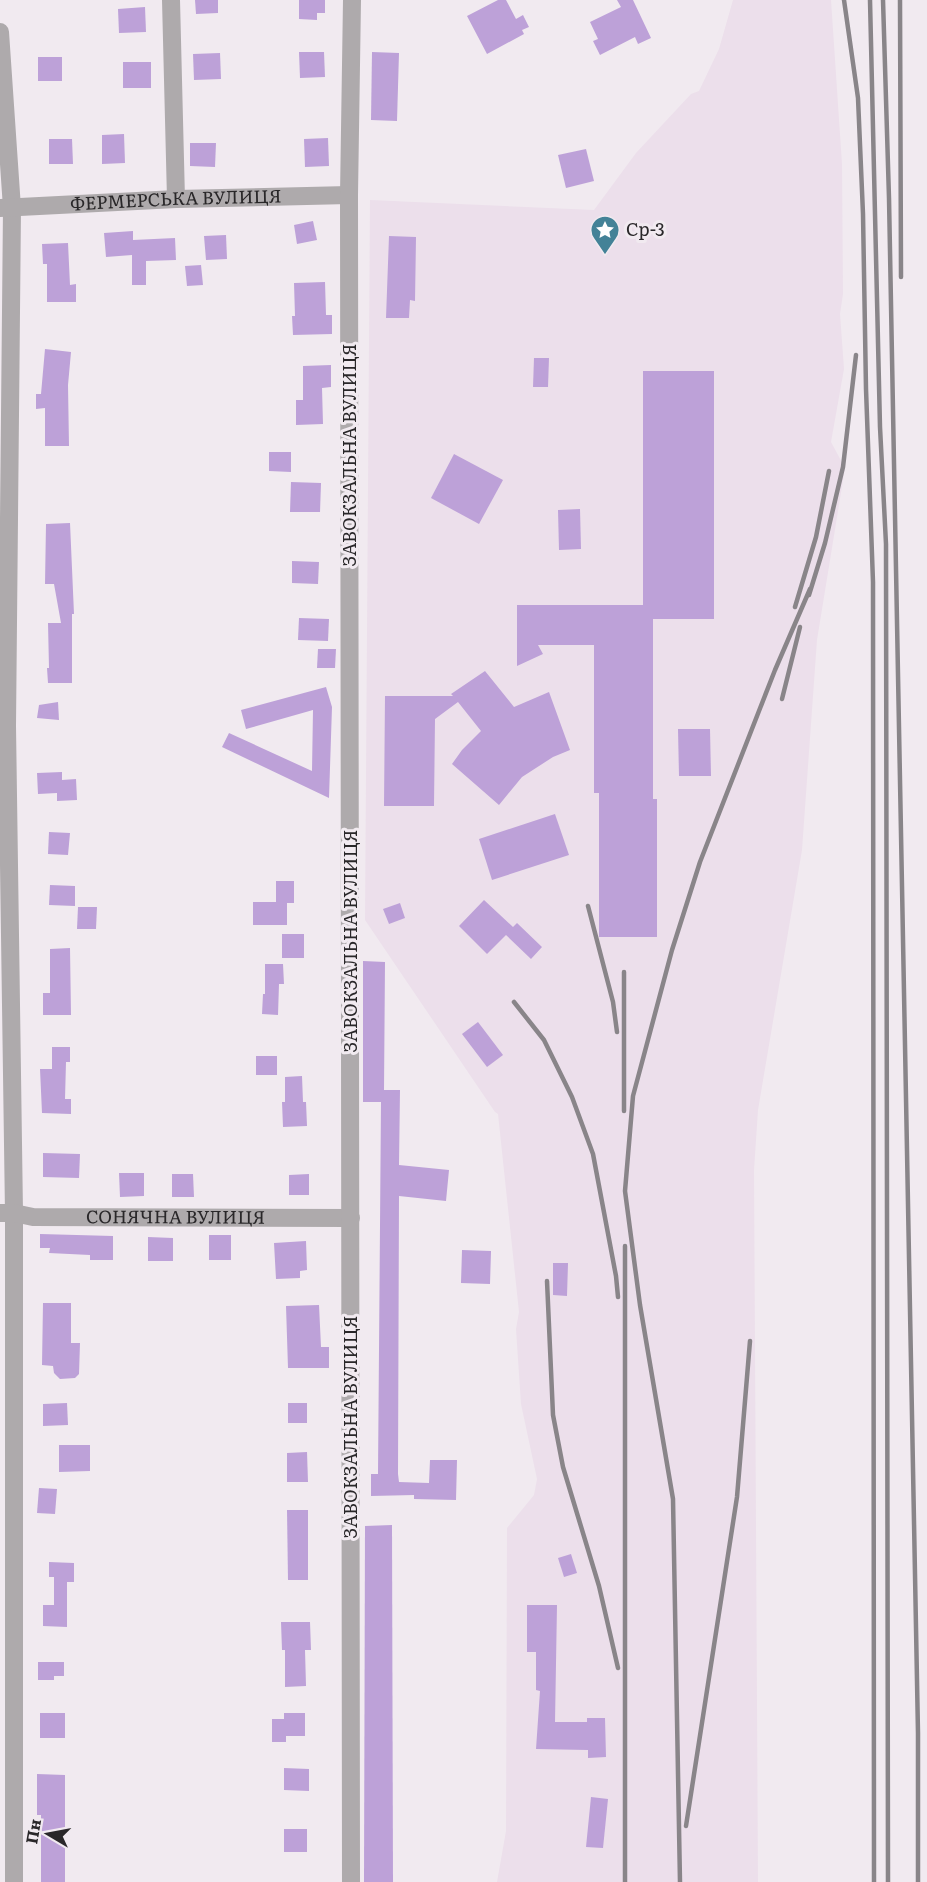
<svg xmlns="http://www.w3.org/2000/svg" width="927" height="1882" font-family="Literata,serif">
<rect width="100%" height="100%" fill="#f1eaf0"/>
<polygon fill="#ecdfeb" points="733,0 831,0 842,164 843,294 840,314 844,369 831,442 845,468 817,640 802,850 758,1110 754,1170 758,1882 497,1882 506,1831 507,1528 534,1495 537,1479 521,1404 516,1329 519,1312 498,1114 495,1112 365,920 370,200 594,210 636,153 691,94 699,91 719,49"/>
<g fill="#bda1d8">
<polygon points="195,0 218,0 218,13 196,14"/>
<polygon points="299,0 325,0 325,13 317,13 317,20 299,19"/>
<polygon points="498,0 506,0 516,19 523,15 529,27 522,30 524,34 487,54 467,16"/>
<polygon points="617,0 633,0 651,38 638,44 635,37 600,55 593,41 598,39 590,22 621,7"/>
<polygon points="145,7 146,32 119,33 118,9"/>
<polygon points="299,52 324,52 325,77 300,78"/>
<polygon points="372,52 399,53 397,121 371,120"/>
<polygon points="220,53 221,79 194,80 193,54"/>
<rect x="38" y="57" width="24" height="24"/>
<rect x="123" y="62" width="28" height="26"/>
<polygon points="124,134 125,163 102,164 102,135"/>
<polygon points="328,138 329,166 305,167 304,139"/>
<polygon points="49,139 72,139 73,164 49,164"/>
<polygon points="190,143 216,143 215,167 190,166"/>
<polygon points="586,149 594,181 566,188 558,155"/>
<polygon points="313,221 317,240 297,244 294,225"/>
<polygon points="133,231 133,240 175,238 176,260 146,261 146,285 132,285 132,255 106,257 104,233"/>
<polygon points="226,235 227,259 206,260 204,236"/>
<polygon points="389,236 416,237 415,301 410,300 409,318 386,318"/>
<polygon points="68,243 70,285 76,284 76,302 47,302 47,264 43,264 42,244"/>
<polygon points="201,265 203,285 187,286 185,266"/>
<polygon points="325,282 326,315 332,315 332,334 293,335 292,316 295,316 294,283"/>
<polygon points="45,349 71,352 68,385 69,446 45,446 45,408 36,409 36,394 41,394"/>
<polygon points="534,358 549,358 548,387 533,387"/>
<polygon points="331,365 331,387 322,388 323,424 296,425 296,400 303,400 303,366"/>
<polygon points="643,371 714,371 714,619 653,619 653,799 657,799 657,937 599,937 599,793 594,793 594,645 538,645 543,654 517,666 517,605 643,605"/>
<polygon points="269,452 291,452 291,472 269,471"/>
<polygon points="454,454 503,480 479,524 431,498"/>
<polygon points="291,482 321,483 320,512 290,512"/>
<polygon points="580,509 581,549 559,550 558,510"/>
<polygon points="70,523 74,614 72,614 72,683 48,683 47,668 49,668 48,623 61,623 54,584 45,584 46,524"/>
<polygon points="292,561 319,562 318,584 292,583"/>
<polygon points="299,618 329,619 328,641 298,640"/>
<polygon points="318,649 336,649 335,668 317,668"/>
<polygon points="485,671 514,707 549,692 570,750 553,757 522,777 499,805 452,764 462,750 481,731 458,702 435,719 434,806 384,806 385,696 453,696 451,694"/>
<polygon points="326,687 332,707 329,798 222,747 229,733 312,771 313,710 246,729 241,710"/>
<polygon points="58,702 59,720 37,718 39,705"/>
<polygon points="678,729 710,729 711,776 679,776"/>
<polygon points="62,772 62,780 76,779 77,800 57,801 57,793 38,794 37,773"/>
<polygon points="555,814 569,855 492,880 479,839"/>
<polygon points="49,832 70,833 68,855 48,854"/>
<polygon points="276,881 294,881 294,903 287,903 287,925 253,925 253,902 276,902"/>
<polygon points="50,885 75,886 75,906 49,905"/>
<polygon points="484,900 513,927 517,923 542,947 531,959 506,935 513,928 487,954 459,926"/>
<polygon points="400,903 405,918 389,924 383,909"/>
<polygon points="78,907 97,907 96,929 77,929"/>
<rect x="282" y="934" width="22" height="24"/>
<polygon points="70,948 71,1015 43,1015 43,993 50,993 50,949"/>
<polygon points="363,961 385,962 384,1090 400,1090 399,1165 449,1170 446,1201 399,1196 398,1474 399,1482 429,1483 430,1460 457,1460 456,1500 414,1499 414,1495 371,1496 371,1474 378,1474 381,1102 363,1102"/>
<polygon points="265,964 283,964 284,984 279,984 278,1015 262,1014 263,994 265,994"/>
<polygon points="478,1022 503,1055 487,1067 462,1034"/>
<polygon points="52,1047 70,1047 70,1062 66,1062 65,1099 71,1099 71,1114 42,1113 40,1069 52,1069"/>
<rect x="256" y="1056" width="21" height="19"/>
<polygon points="302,1076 303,1102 306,1102 307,1126 283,1127 282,1102 285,1102 285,1077"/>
<polygon points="43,1153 80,1154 79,1178 43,1177"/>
<polygon points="119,1173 144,1173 144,1196 120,1197"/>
<polygon points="172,1174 193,1174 194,1197 172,1197"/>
<polygon points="309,1174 309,1195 289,1195 289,1175"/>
<polygon points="40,1234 113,1236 113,1260 90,1260 90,1255 49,1253 50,1248 40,1248"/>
<rect x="209" y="1235" width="22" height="25"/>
<polygon points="148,1237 173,1238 173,1261 148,1261"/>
<polygon points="306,1241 307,1270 300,1271 300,1278 276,1279 274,1243"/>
<polygon points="462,1250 491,1251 490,1284 461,1283"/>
<polygon points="553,1263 568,1263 567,1296 553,1295"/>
<polygon points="43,1303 71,1303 71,1343 80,1343 79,1374 75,1378 60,1379 54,1373 53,1366 42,1365"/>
<polygon points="319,1305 321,1347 329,1347 329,1368 288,1368 286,1306"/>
<polygon points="67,1403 68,1425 43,1426 43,1404"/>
<rect x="288" y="1403" width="19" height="20"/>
<polygon points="59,1445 90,1445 90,1471 59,1472"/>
<polygon points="307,1452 308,1482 287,1482 287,1453"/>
<polygon points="39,1488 57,1489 55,1514 37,1513"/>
<polygon points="287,1510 308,1510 308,1580 288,1580"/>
<polygon points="392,1525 393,1882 364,1882 365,1526"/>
<polygon points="571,1554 577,1573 564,1577 558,1558"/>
<polygon points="49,1562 74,1563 74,1582 67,1582 67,1627 43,1626 43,1605 54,1605 54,1577 49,1577"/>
<polygon points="527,1605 557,1605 555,1722 587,1722 587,1718 605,1718 606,1757 588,1758 588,1750 536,1749 540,1691 536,1690 536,1652 527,1652"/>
<polygon points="281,1622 310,1622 311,1650 305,1650 306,1686 285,1687 285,1650 282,1650"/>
<polygon points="38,1662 64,1662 64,1676 54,1676 54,1680 38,1680"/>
<rect x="40" y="1713" width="25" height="25"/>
<polygon points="284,1713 305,1713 305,1736 286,1736 286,1742 272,1742 272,1719 284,1719"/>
<polygon points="284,1768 309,1769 309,1791 284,1790"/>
<polygon points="37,1774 65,1775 65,1882 41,1882 41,1815 37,1815"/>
<polygon points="591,1797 608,1799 603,1848 586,1847"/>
<rect x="284" y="1829" width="23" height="23"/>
</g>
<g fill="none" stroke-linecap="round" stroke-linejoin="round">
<g stroke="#aeaaac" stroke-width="18">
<polyline points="171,0 176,199"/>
<polyline points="0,32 12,208 7,726 14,1213 14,1882"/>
<path id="s1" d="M0,208L176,199L349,195"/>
<path id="s2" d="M0,1213H14L33,1217L351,1218"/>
<polyline points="351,1882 349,195 352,0"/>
</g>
<g stroke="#898589" stroke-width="4.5">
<polyline points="844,0 858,98 863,214 866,389 873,582 874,1882"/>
<polyline points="870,0 880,427 886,544 888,1882"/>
<polyline points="883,0 889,198 918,1733 918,1882"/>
<polyline points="900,0 901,277"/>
<polyline points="809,595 825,543 843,467 856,355"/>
<polyline points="795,607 816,537 829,471"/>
<polyline points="782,699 800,627"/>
<polyline points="588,906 613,1002 617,1032"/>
<polyline points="624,972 624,1111"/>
<polyline points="514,1002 544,1040 572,1097 593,1154 616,1276 618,1297"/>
<polyline points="547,1281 553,1415 563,1467 599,1586 618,1668"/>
<polyline points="686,1826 737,1497 750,1341"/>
<polyline points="625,1882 625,1246"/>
<polyline points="680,1882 673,1499 640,1305 625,1191 633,1096 672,950 700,862 775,670 810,589"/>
</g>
</g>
<defs>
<g id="sight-pin" transform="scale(1.5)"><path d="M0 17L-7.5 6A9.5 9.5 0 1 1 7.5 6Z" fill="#438297" stroke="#f1eaf0"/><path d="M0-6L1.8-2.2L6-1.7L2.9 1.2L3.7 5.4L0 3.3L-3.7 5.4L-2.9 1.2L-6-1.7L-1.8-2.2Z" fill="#fff"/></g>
</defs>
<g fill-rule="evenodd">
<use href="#sight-pin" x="605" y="230"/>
</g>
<g text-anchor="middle" stroke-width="6" stroke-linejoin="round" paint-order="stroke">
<g font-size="18" fill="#292729" stroke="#f1eaf0">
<text dy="6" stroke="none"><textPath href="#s1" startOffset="176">ФЕРМЕРСЬКА ВУЛИЦЯ</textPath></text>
<text transform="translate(350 455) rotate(-90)" y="6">ЗАВОКЗАЛЬНА ВУЛИЦЯ</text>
<text transform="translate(351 941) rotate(-90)" y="6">ЗАВОКЗАЛЬНА ВУЛИЦЯ</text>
<text dy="6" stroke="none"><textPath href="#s2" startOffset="176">СОНЯЧНА ВУЛИЦЯ</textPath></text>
<text transform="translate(351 1427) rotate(-90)" y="6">ЗАВОКЗАЛЬНА ВУЛИЦЯ</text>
</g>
<g font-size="18" fill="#292729" stroke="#f1eaf0" text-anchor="start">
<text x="626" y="236">Ср-3</text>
</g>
</g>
<g transform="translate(48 1834) rotate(280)" stroke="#f1eaf0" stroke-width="4.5" paint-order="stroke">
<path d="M0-4.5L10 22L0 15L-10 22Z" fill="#292729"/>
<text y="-9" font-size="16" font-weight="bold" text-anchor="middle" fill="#292729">Пн</text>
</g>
</svg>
